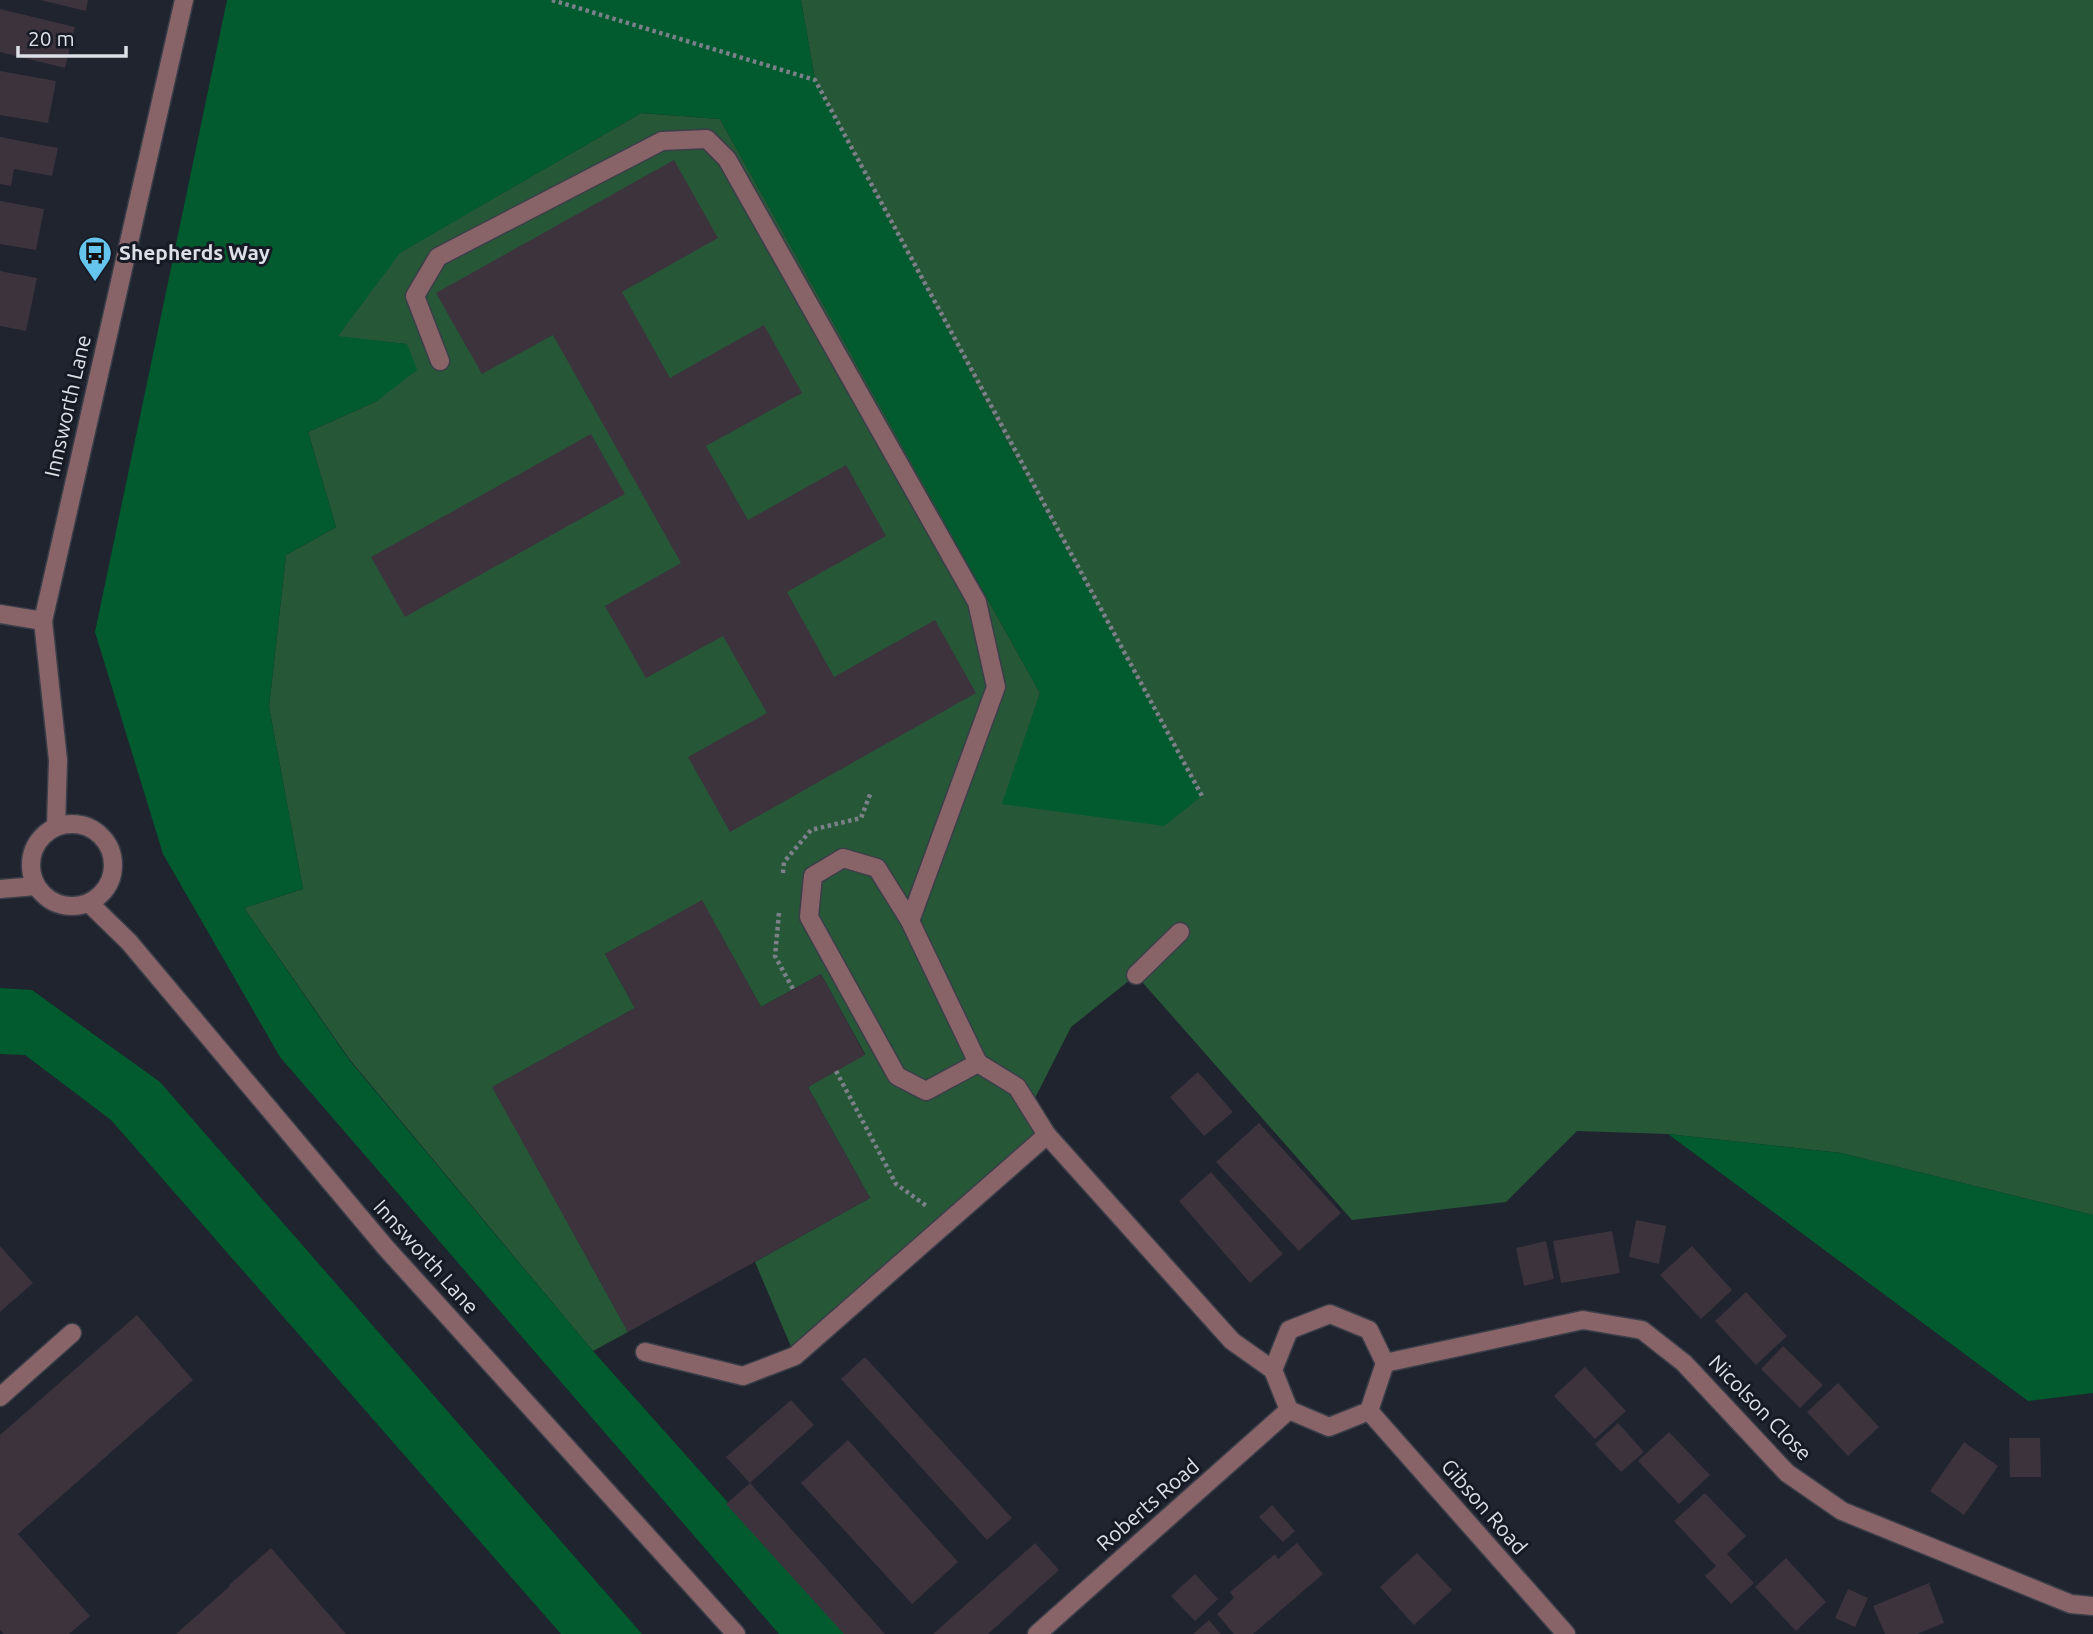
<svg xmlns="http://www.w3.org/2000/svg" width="2093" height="1634" font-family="Ubuntu,sans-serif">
<rect width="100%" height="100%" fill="#1f242e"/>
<polygon fill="#265838" points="801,0 2093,0 2093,1215 1841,1153 1668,1134 1577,1131 1506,1202 1352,1220 1136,975 1071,1027 1030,1108 1047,1135 795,1356 755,1262 870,1198 808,1087 865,1054 821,974 761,1007 702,901 605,954 635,1008 493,1087 628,1332 593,1351 350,1060 244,908 303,889 269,707 286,555 336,527 308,432 377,401 407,344 337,337 399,253 641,113 720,119 1040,693 1003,804 1202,797 1004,436 815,80"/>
<g fill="#015b2f">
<polygon points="227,0 801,0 815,80 1004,436 1202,796 1164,826 1002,804 1040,693 720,119 641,113 400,253 338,336 407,344 417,370 377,401 308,432 336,527 286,555 269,707 303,889 244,908 350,1061 593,1351 845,1634 779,1634 280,1057 163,854 95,632"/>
<polygon points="0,988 32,990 160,1082 642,1634 561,1634 111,1120 25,1055 0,1054"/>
<polygon points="1668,1134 1841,1153 2093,1215 2093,1393 2028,1401"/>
</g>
<g fill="#3c333d">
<polygon points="40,0 88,0 86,11"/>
<polygon points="0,9 75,27 65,68 0,52"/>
<polygon points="0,71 56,81 48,123 0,115"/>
<polygon points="0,137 58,148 52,176 14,169 11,186 0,184"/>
<polygon points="674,160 718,238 622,292 670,378 764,325 802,393 706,446 748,520 846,465 886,536 787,592 834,677 935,620 976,693 730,832 688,757 767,713 723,636 646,678 605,606 681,563 553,335 482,374 436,293"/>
<polygon points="0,201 44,209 36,250 0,244"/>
<polygon points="0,271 37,278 26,331 0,326"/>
<polygon points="591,434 625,494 405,617 371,557"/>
<polygon points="702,900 761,1007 821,974 865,1055 808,1087 870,1198 628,1332 492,1087 635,1008 605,954"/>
<polygon points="1198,1072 1233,1112 1204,1136 1170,1097"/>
<polygon points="1259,1123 1341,1213 1299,1251 1216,1162"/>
<polygon points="1211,1172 1283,1254 1250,1283 1179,1201"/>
<polygon points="1636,1220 1666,1226 1659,1264 1629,1257"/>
<polygon points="1612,1231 1620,1273 1561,1283 1553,1241"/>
<polygon points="1546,1241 1554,1279 1524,1286 1516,1248"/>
<polygon points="0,1246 33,1283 0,1312"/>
<polygon points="1692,1246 1732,1290 1701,1319 1660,1275"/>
<polygon points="1746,1292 1787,1336 1756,1365 1715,1321"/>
<polygon points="137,1315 193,1380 18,1534 90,1616 69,1634 4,1634 0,1630 0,1435"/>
<polygon points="1783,1346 1823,1385 1800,1408 1761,1369"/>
<polygon points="865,1357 1012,1518 987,1540 841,1379"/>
<polygon points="1585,1367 1626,1411 1595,1439 1554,1396"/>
<polygon points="1838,1383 1879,1427 1848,1456 1807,1412"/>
<polygon points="791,1400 814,1425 750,1483 726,1457"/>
<polygon points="1618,1423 1644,1452 1621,1472 1595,1444"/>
<polygon points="1669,1432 1710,1475 1679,1504 1638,1461"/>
<polygon points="2009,1438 2040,1438 2041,1477 2010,1477"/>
<polygon points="848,1440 958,1562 912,1604 801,1483"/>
<polygon points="1964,1442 1998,1466 1964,1515 1930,1491"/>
<polygon points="750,1483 885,1634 844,1634 726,1504"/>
<polygon points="1705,1493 1746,1536 1727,1554 1754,1583 1731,1604 1705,1576 1716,1566 1674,1521"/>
<polygon points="1272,1505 1295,1531 1283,1542 1259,1517"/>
<polygon points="1035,1543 1059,1570 988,1634 933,1634"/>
<polygon points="1297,1543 1323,1574 1253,1634 1234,1634 1217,1614 1234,1598 1230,1592 1275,1554 1278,1559"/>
<polygon points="271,1548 346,1634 176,1634 230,1586 229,1585"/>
<polygon points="1417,1553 1452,1590 1414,1625 1380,1587"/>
<polygon points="1786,1558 1826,1602 1796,1631 1755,1587"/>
<polygon points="1195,1574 1218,1599 1195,1621 1171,1596"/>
<polygon points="1929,1583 1944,1623 1917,1634 1885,1634 1873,1606"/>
<polygon points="1848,1589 1868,1598 1855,1627 1835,1618"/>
<polygon points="1209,1620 1221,1634 1193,1634"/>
</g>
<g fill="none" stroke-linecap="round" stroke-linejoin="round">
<g stroke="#3a3e48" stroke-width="21">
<g id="minor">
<polyline points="440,361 415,296 438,257 662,141 707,139 727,159 977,602 996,687 910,921"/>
<polyline points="0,614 43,621"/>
<circle cx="72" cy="865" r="41"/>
<polyline points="56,826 58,760 43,621 184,0"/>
<polyline points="0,889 36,886"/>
<polyline points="89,903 129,942 386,1248 736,1634"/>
<polyline points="1136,975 1180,932"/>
<polyline points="978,1063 910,921 877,868 843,858 813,876 809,917 897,1076 926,1091 978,1063 1017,1087 1047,1135"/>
<polygon points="1330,1314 1369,1330 1385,1363 1369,1411 1329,1427 1289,1410 1273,1370 1289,1330"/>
<polyline points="645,1352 743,1376 795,1356 1047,1135 1232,1341 1273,1370"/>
<polyline points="1385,1363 1583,1320 1642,1330 1684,1363 1787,1473 1842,1511 2071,1604 2093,1606"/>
<polyline points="0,1397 72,1333"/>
<polyline points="1369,1411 1566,1634"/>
<polyline points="1037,1634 1289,1410"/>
</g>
</g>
<g stroke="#7c8089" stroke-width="4.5" stroke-dasharray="3.5 3.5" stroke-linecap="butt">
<polyline points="552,0 815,80 1202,796"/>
<polyline points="783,873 784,862 811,830 861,818 871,792"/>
<polyline points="779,913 775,956 793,989"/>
<polyline points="836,1071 896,1184 928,1207"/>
</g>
<use href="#minor" stroke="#886468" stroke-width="18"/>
</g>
<defs>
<g id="bus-pin" transform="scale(1.75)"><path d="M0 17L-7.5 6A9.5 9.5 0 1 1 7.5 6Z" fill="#65c5ee" stroke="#161a24"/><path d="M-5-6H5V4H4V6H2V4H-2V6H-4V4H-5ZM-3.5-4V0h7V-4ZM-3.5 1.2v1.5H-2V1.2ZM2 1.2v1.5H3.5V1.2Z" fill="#111"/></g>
</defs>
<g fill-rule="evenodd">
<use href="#bus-pin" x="95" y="253"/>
</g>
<g text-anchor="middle" stroke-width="6" stroke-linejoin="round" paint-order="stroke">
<g font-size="21" font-weight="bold" fill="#dde0e7" stroke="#161a24" text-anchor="start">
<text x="119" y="260">Shepherds Way</text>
</g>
<g font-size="21" fill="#dde0e7" stroke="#161a24">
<text transform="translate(68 406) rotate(-77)" y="7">Innsworth Lane</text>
<text transform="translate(426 1257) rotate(48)" y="7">Innsworth Lane</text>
<text transform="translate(1760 1408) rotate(46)" y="7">Nicolson Close</text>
<text transform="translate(1148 1505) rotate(-41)" y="7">Roberts Road</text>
<text transform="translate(1484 1507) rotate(49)" y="7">Gibson Road</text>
</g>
</g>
<path d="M18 46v10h108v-10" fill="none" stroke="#dde0e7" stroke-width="3.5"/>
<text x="28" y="46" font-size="21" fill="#dde0e7" stroke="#161a24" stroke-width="5" paint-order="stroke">20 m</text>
</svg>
